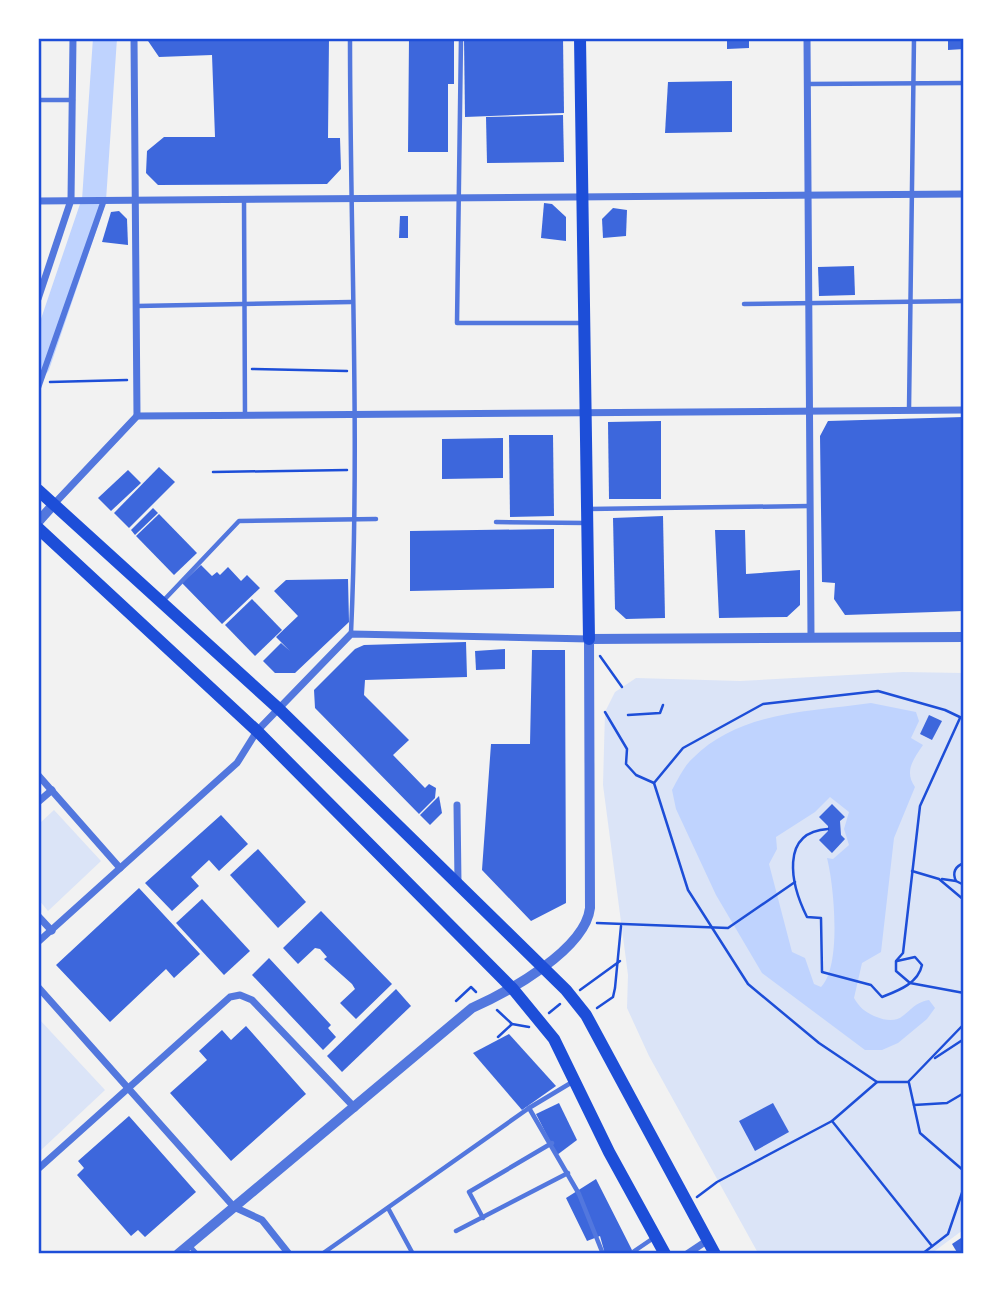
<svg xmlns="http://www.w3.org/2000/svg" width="1002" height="1292" font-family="Karla,sans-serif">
<rect width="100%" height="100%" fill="#f2f2f2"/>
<g fill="#dbe4f7">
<polygon points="903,672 963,673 963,1230 932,1253 758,1253 649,1056 627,1008 628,975 603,785 605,712 615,692 636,678 740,681"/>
<polygon points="54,810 101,861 48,911 39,900 39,824"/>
<polygon points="39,1019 105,1090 39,1152"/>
</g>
<path fill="#bfd3fe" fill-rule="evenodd" d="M871,703L916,712L919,721L911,738L923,745C913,760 904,771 915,787L894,838L881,952L862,963L854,998C860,1008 864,1011 874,1016C907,1030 904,1004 929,1000L935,1008L927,1019L898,1043L882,1050H865L762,973L716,895L676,809L672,790C678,779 684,766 693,758C740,711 809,712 871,703ZM830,797L849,812L844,829L849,845L833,859L827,858C834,885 842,966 821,987L814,984L805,958L792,952L769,864L777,849L776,837L815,812Z"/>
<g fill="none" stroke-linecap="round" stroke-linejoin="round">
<polyline stroke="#bfd3fe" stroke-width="24" points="38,365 94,200 105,38"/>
</g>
<g fill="#3d67dc">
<polygon points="146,38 329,38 328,138 340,138 341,169 327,184 158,185 146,173 147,151 164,137 215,137 212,55 159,57"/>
<polygon points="409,38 454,38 454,84 448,84 448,152 408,152"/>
<polygon points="464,38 563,38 564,113 465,117"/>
<polygon points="727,38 749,38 749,48 727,49"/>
<polygon points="948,38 964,38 964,49 948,50"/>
<polygon points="732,81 732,132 665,133 668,82"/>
<polygon points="563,115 564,162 487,163 486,117"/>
<polygon points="544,203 552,204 566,217 566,241 541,238"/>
<polygon points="613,208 627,210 626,236 603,238 602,219"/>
<polygon points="119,211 127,219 128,245 102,242 111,212"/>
<polygon points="400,216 408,216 408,238 399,238"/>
<polygon points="854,266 855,295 819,296 818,267"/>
<polygon points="964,417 964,611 845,615 834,599 835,583 822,582 820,436 828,421"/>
<polygon points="661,421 661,499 609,499 608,422"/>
<polygon points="509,435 553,435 554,516 510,517"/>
<polygon points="503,438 503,478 442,479 442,439"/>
<polygon points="159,467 175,482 129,528 114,513"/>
<polygon points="128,470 141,483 111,511 98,498"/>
<polygon points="153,508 158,513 135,535 131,530"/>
<polygon points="159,514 197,553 174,575 136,536"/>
<polygon points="663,516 665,618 626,619 615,609 613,518"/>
<polygon points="554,529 554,588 410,591 410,531"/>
<polygon points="715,530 745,530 746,574 800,570 800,605 787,617 719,618"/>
<polygon points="201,565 212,576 217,572 220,575 228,567 241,581 247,575 260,588 222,624 182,583"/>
<polygon points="348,579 349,622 295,673 275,673 263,661 281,643 290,651 276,637 298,616 274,591 286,580"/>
<polygon points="252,599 282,630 255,656 225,625"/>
<polygon points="466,642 467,677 365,680 364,695 409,740 393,755 425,788 429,784 436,788 435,798 419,814 315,708 314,690 355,649 364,645"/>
<polygon points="505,649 505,669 476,670 475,651"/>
<polygon points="532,650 565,650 566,903 531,921 482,870 491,744 530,744"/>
<polygon points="929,715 942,721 932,740 920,734"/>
<polygon points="439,796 442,813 430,825 420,815"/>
<polygon points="832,804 845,817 840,821 841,835 845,839 832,853 819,840 828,831 828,826 819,817"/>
<polygon points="221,815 248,844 219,871 209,860 191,877 199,886 172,911 145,883"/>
<polygon points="258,849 306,902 278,928 230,875"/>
<polygon points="139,888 200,954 174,978 166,969 110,1022 56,965"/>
<polygon points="202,899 250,951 224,975 176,923"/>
<polygon points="321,911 392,984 356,1019 340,1003 355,989 352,984 324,959 327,957 320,949 315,948 298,964 283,948"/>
<polygon points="269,958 331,1025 328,1028 336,1037 323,1050 252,975"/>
<polygon points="396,989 411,1006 342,1072 327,1056"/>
<polygon points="246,1026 306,1094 231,1161 170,1093 207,1060 199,1051 222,1030 231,1040"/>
<polygon points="509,1034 556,1086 522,1110 473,1053"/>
<polygon points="559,1103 577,1140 557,1155 536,1114"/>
<polygon points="773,1103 789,1132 755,1151 739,1121"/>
<polygon points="129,1116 196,1192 145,1237 138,1230 131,1236 77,1175 84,1168 78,1161"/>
<polygon points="596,1179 634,1254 605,1254 600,1236 587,1241 566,1198"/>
<polygon points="964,1236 964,1254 958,1254 952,1244"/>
</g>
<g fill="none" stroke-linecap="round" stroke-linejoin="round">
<g stroke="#1d4ed8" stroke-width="2.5">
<polyline points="252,369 347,371"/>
<polyline points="50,382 127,380"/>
<polyline points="213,472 347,470"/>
<polyline points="600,656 622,687"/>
<polyline points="605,712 627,749 626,764 636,775 654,783"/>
<polyline points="628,715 660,713 663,705"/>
<polyline points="960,718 920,806 903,953 896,961 896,971 910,983 964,993"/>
<polyline points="964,719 945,710 878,691 763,704 683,748 654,783 688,890 748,984 819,1043 877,1082 908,1082 964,1024"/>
<path d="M828,829C779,832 791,885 807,917L821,918L822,972L871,985L882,997C897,991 918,984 922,965L915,957L897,961"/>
<path d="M964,863C955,866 952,873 956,881L964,885"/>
<polyline points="912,871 939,879 964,900"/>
<polyline points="942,879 956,881"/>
<polyline points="597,923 728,928 795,882"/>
<polyline points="580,990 620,961"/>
<polyline points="456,1001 471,987 476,992"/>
<polyline points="597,1008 613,997 615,988 621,926"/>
<polyline points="497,1010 512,1024 529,1027"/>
<polyline points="549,1013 560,1004"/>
<polyline points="498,1037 512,1024"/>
<polyline points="935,1058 964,1039"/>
<polyline points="909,1083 920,1133 964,1171"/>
<polyline points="914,1105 947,1103 964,1093"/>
<polyline points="832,1121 932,1246"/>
<polyline points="697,1197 717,1182 832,1121 877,1082"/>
<polyline points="922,1254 948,1234 964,1187"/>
</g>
<g stroke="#5277de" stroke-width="4.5">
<path d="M350,38C350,237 360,435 351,633"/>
<polyline points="461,38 457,323 581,323"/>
<polyline points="807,84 964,83"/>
<polyline points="38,100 73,100"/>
<polyline points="244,199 245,415"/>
<polyline points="744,304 964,301"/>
<polyline points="137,306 351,302"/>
<polyline points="909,410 914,38"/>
<polyline points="588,509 810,506"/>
<polyline points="496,522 586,523"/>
<polyline points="164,600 239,521 376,519"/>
<polyline points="529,1108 579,1194 603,1254"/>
<polyline points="388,1208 413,1254"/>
<polyline points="483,1218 469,1192 552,1143"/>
<polyline points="456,1231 568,1173"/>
<polyline points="189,1245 197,1254"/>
<polyline points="322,1254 529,1108 574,1081"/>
<polyline points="630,1254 655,1237"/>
</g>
<polyline stroke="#5277de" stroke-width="6" points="38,388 104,200"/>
<g stroke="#5277de" stroke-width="7">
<polyline points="134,38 137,416"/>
<polyline points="807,38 811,637"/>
<polyline points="38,201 964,194"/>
<polyline points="38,299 71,200 73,38"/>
<polyline points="54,504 137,416 964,410"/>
<polyline points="38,775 120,868"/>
<polyline points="38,802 52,790"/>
<polyline points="457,805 458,883"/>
<polyline points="38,916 52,931"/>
<polyline points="38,942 237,763 257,731 351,634 589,639"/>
<polyline points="38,987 234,1207 262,1220 289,1254"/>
<polyline points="38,1169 230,997 240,995 252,1000 355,1108"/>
<polyline points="687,1254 708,1240"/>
</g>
<g stroke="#5277de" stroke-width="10">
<polyline points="38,522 54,504"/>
<path d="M178,1254L472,1008C508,992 585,950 590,908L589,639L964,637"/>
</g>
<g stroke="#1d4ed8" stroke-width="12">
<polyline points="580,38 589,639"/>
<polyline points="38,490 279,709 566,990 586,1015 715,1254"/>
<polyline points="38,528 257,731 513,989 554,1039 609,1152 665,1254"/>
</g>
</g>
<rect width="1002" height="1292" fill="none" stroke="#ffffff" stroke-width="80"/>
<rect x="40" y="40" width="922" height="1212" fill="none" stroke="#1d4ed8" stroke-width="2.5"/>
</svg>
